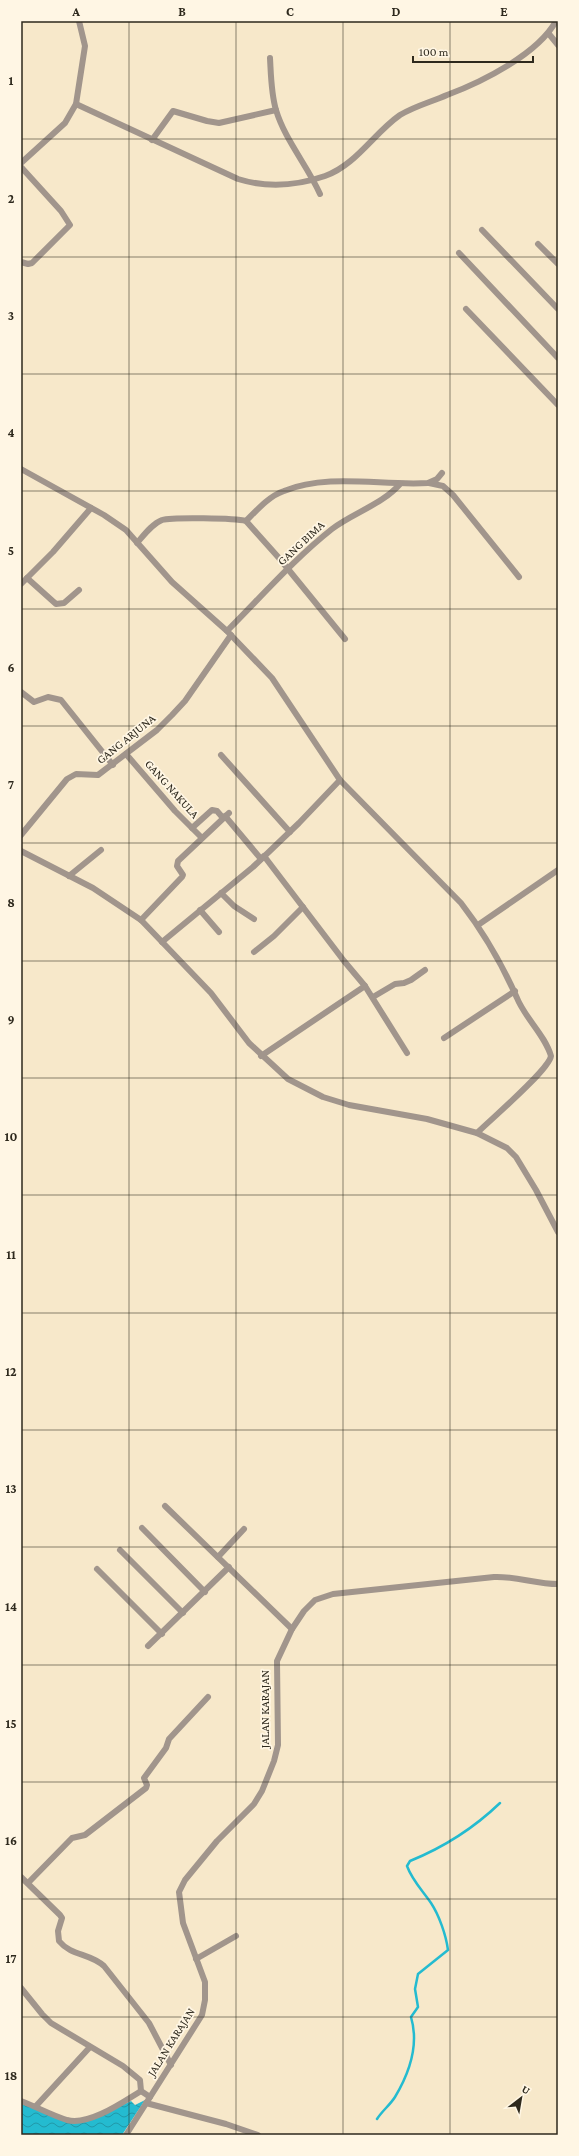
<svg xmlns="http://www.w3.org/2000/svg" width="579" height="2156" font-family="'Crimson Pro',serif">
<defs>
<pattern id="water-waves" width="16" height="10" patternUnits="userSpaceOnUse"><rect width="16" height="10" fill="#24bbd0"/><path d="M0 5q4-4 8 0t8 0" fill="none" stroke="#2098a8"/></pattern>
</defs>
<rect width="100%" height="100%" fill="#f7e8ca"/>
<polygon fill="url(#water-waves)" points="145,2100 122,2135 21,2135 21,2103 64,2121 95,2118 131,2101 135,2105"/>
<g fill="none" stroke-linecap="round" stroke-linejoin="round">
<path stroke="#24bbd0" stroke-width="2.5" d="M377,2119C382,2111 390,2105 395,2097C410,2072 419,2044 411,2017L418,2007L415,1989L418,1974L448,1950C446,1935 439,1915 431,1903C422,1890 412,1880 407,1866L410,1861C442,1848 475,1827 500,1803"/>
<g stroke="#a1958c" stroke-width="6">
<polyline points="549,34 558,45"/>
<path d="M270,58C271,75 271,93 276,110C285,140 307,165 320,194"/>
<path d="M76,104L238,179C267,188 296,186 325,176C356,165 374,133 400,115C415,106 431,102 447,95C482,82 538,54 556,21"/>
<polyline points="152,140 173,111 207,121 219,123 276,110"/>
<polyline points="21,163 65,123 76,104 85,46 79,21"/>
<polyline points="21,167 61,211 70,225 32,263 28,264 21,262"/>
<polyline points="482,230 558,309"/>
<polyline points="538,244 558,264"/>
<polyline points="459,253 558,358"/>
<polyline points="466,309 558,405"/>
<path d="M21,469L104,515L126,530L172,582L227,631L272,678L340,780L461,903C485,934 501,962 517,998C525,1018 545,1035 551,1056C549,1070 490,1120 477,1133"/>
<polyline points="429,483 443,486 453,495 519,577"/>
<path d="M246,521C257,510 269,496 284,491C329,473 381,486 428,483L437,479L442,473"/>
<path d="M137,543C144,535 152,524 162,520C172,517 235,518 246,521L279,558L345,639"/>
<polyline points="27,578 56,604 64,603 79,590"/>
<polyline points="21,584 53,552 91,508"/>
<path d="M227,631C261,597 294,559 332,529C353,513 383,504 400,484"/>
<polyline points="21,692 34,702 48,697 61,700 113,765"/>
<polyline points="126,754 175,811 202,838"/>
<polyline points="221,755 290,832"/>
<polyline points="225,816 261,859"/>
<polyline points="192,828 212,810 217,811 223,818"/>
<polyline points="21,835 67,779 76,774 98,775 157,730 172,715 185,701 231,635"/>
<polyline points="21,851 93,888 141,920 211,993 249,1043 288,1079 323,1097 349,1105 427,1119 477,1133 507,1148 516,1157 536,1190 558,1232"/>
<polyline points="264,856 344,961 365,986 407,1053"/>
<polyline points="69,876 101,850"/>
<polyline points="221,893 234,906 254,919"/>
<polyline points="200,910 219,932"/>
<polyline points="141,920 182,877 183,875 177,866 178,861 229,813"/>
<polyline points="478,925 558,870"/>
<polyline points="162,942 253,867 299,823 340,780"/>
<polyline points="254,952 274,936 303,907"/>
<polyline points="373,997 395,984 404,983 411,980 425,970"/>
<polyline points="444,1038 515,991"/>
<polyline points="261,1056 365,986"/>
<polyline points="165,1506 292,1629"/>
<polyline points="142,1528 205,1592"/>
<polyline points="120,1550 183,1613"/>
<polyline points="218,1557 244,1529"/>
<polyline points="97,1569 162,1634"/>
<polyline points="148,1646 229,1567"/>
<path d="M21,1877L60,1915L62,1918L58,1931L59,1941C71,1956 90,1953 104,1966L149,2023L171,2065"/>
<polyline points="28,1883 72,1838 85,1835 146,1788 147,1785 144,1778 166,1748 169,1739 208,1697"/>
<polyline points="196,1959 236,1936"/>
<polyline points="21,1988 42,2014 51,2023 123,2066 140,2080 141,2091 150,2097"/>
<path d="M21,2101C37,2107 51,2115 67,2120C89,2126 123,2102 141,2091"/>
<polyline points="146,2103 226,2124 258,2135"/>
<polyline points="36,2106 90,2047"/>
<path d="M126,2135L202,2015L205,2000V1982L183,1923L179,1892L185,1880L217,1841L254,1804L262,1791L274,1761L278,1745L277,1661L292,1629L304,1611L315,1600L333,1594L494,1577C516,1576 536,1584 558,1584"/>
</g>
</g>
<path fill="none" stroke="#2e291d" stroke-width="1" stroke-opacity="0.55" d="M129,21V2135M236,21V2135M343,21V2135M450,21V2135M21,139H558M21,257H558M21,374H558M21,491H558M21,609H558M21,726H558M21,843H558M21,961H558M21,1078H558M21,1195H558M21,1313H558M21,1430H558M21,1547H558M21,1665H558M21,1782H558M21,1899H558M21,2017H558"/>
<g text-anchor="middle" stroke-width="3.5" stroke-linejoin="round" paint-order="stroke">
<g font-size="12" fill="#2e291d" stroke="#fff6e4">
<text transform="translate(301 543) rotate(-43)" y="4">GANG BIMA</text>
<text transform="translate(126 739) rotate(-39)" y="4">GANG ARJUNA</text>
<text transform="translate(172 789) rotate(48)" y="4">GANG NAKULA</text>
<text transform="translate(265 1709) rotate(-90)" y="4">JALAN KARAJAN</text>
<text transform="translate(171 2042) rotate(-58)" y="4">JALAN KARAJAN</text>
</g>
</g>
<rect width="579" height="2156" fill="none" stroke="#fff6e4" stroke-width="44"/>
<g transform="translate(521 2098) rotate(31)" stroke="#fff6e4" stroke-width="3" paint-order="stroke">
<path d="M0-3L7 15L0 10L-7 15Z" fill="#2e291d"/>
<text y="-6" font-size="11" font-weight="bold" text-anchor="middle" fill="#2e291d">U</text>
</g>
<path d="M413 56v6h120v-6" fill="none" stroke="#2e291d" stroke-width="2"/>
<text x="419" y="56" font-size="12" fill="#2e291d" stroke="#fff6e4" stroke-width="3" paint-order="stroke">100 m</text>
<rect x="22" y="22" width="535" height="2112" fill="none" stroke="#2e291d" stroke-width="1.5"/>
<g font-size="13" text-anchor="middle" font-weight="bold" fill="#2e291d">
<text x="76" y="16">A</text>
<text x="182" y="16">B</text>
<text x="290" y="16">C</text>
<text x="396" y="16">D</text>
<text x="504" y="16">E</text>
<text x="11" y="85">1</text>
<text x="11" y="203">2</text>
<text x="11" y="320">3</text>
<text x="11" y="437">4</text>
<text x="11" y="555">5</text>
<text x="11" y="672">6</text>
<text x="11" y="789">7</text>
<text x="11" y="907">8</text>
<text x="11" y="1024">9</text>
<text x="11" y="1141">10</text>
<text x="11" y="1259">11</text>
<text x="11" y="1376">12</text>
<text x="11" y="1493">13</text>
<text x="11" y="1611">14</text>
<text x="11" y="1728">15</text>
<text x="11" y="1845">16</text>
<text x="11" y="1963">17</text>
<text x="11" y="2080">18</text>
</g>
</svg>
